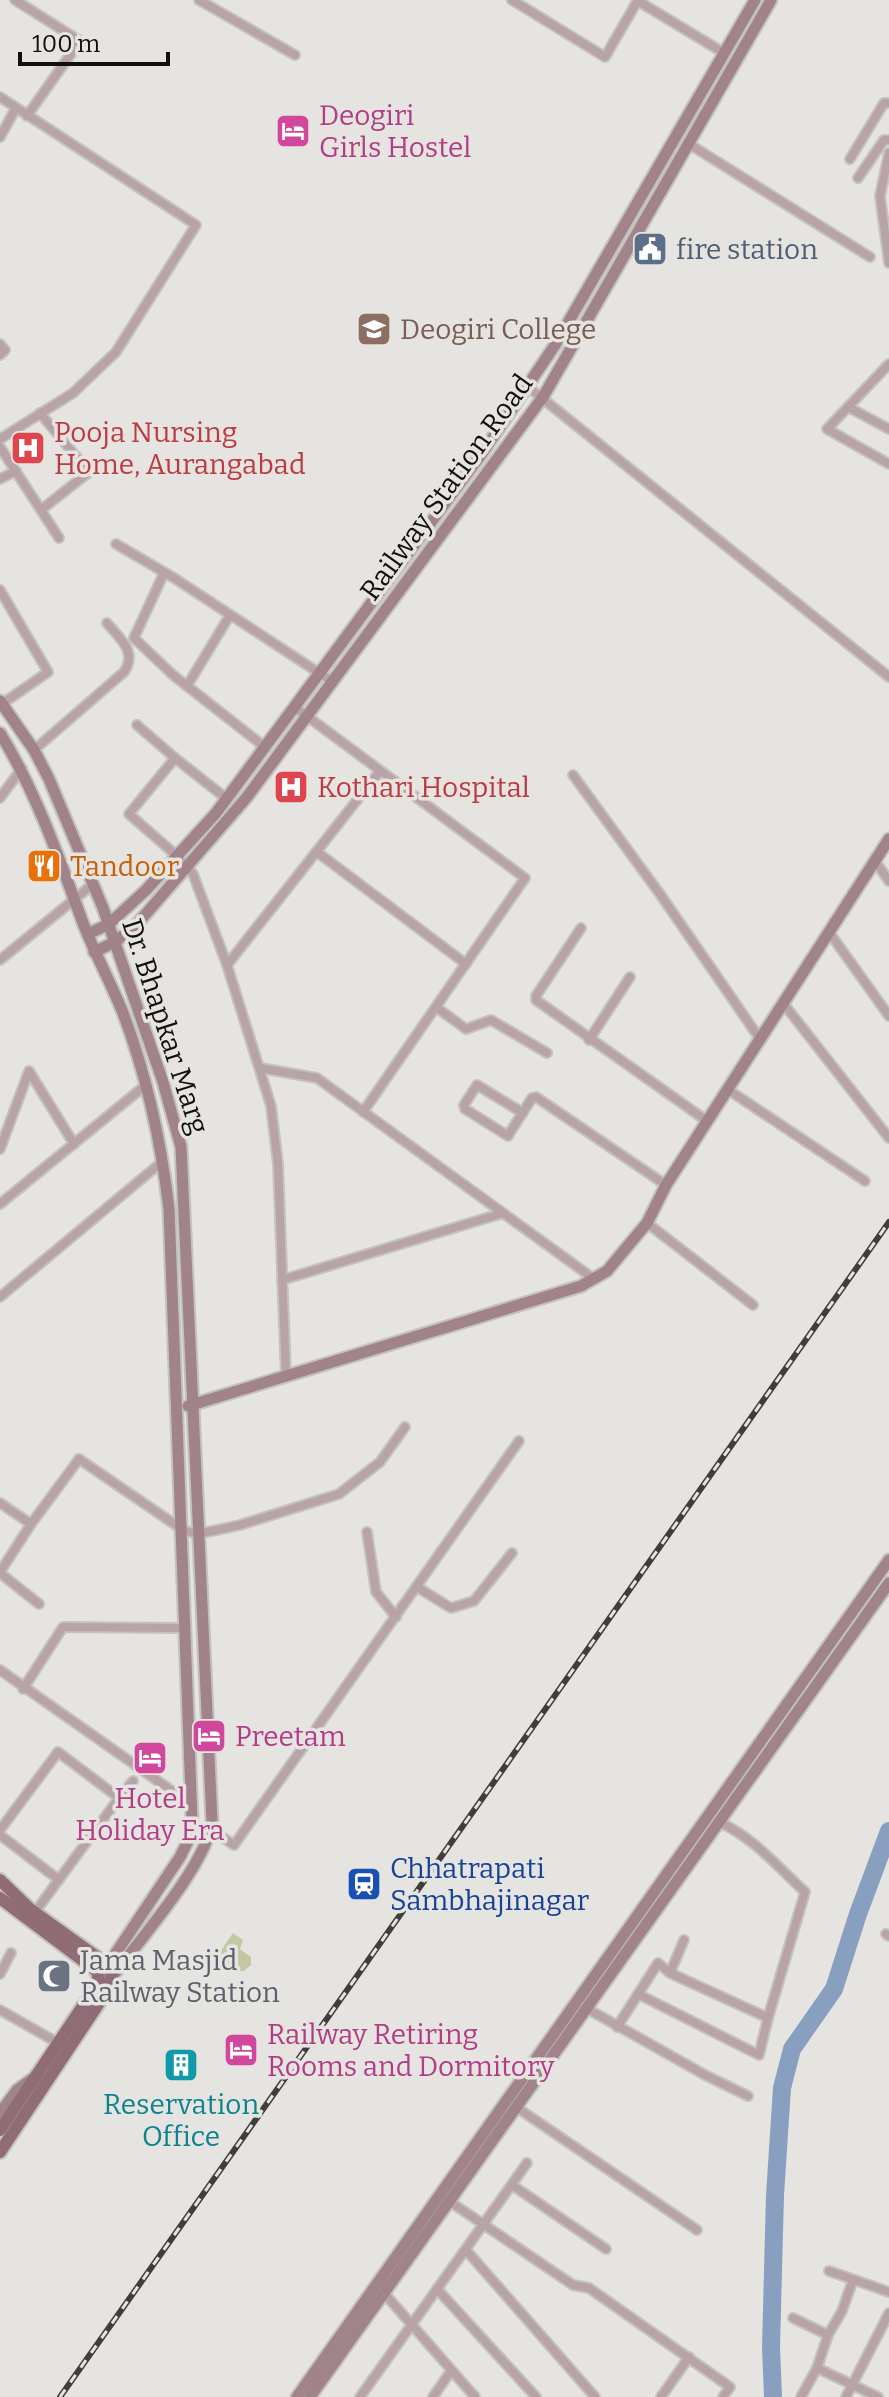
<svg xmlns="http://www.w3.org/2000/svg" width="889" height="2397" font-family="Bitter,serif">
<rect width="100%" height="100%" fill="#e6e4e0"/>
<polygon fill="#c3c8a3" points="233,1933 243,1940 240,1949 251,1957 251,1965 244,1971 238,1971 230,1967 222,1969 214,1965 214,1961"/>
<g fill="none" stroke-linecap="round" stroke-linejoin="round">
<polyline stroke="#899fc0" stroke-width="18" points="773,2397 771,2347 775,2195 782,2088 792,2049 834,1989 858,1914 889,1831"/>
<g stroke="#c4c2bf" stroke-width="12">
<g id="street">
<polyline points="15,0 80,41 27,116"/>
<polyline points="199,0 295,55"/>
<polyline points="512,0 605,57 638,0"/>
<polyline points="638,1 724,53"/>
<polyline points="0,97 196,225 116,352 73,393 0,439"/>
<polyline points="0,137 16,108"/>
<polyline points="689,144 870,257"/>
<polyline points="889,153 880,196 889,263"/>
<polyline points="850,159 884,103 889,103"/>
<polyline points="858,178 884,140 889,140"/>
<polyline points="0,344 5,350 0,355"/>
<polyline points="889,364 827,429 889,464"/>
<polyline points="527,386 889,677"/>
<polyline points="848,407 889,429"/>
<polyline points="40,413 89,472 41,510"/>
<polyline points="0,447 59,538"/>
<polyline points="0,479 16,471"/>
<polyline points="116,544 174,578 333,682"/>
<polyline points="164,573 134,638 173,675 266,748"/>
<polyline points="0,590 48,672 2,704"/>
<polyline points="187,686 230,615"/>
<polyline points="296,708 525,878 363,1112"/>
<polyline points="137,725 175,758"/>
<path d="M34,750L124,672C138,652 120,639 107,623"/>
<polyline points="573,775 660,894 760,1039"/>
<polyline points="0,798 22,768"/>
<polyline points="317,852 466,964"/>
<polyline points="875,861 889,881"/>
<polyline points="581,928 536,996 536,1000 707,1121"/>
<polyline points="829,932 889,1016"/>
<polyline points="0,960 93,884"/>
<polyline points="227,965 193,874 177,856 129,814 175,758 227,799"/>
<polyline points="783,1003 889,1138"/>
<polyline points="436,1007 466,1029 491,1020 547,1053"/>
<polyline points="589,1040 630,977"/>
<polyline points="260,1068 317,1078 594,1279"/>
<polyline points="727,1089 865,1181"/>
<polyline points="523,1113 477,1085 464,1105 465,1109 508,1136 509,1134 532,1098 536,1097 666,1185"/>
<polyline points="0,1149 29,1071 74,1144"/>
<polyline points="0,1204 147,1084"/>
<polyline points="647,1223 753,1305"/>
<polyline points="282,1280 503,1213"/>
<polyline points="0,1297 163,1161"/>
<polyline points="286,1376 278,1164 271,1106 227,965 380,771"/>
<polyline points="0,1503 31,1524"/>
<polyline points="367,1532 376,1592 396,1617"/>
<polyline points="0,1572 31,1524 79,1459 183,1530 198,1534 240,1525 339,1494 380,1462 405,1427"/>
<polyline points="0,1573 39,1604"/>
<polyline points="417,1587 451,1608 474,1601 512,1553"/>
<polyline points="0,1670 192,1805"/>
<polyline points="23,1689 63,1627 184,1628"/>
<polyline points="119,1798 133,1781"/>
<polyline points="0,1830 58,1752 119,1798 35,1912"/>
<polyline points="211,1830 234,1845 519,1441"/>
<polyline points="0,1835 59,1880"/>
<polyline points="886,1934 889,1936"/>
<polyline points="670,1973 684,1940"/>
<polyline points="0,1974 11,1953"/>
<polyline points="638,1994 759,2055 768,2018"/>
<polyline points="586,2008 705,2075 748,2096"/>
<polyline points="0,2010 60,2044"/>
<path d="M617,2027L658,1963L670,1973L768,2018L805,1892C777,1866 754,1838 719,1822"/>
<polyline points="516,2107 697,2230"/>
<polyline points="512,2185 606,2249"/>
<polyline points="449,2201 573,2285 589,2288 730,2387 723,2397"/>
<polyline points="466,2250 595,2397"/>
<polyline points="829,2271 889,2292"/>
<polyline points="437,2289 536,2397"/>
<polyline points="384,2293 475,2397"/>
<polyline points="793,2318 828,2335"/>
<polyline points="817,2368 878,2397"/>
<polyline points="360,2397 527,2163"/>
<polyline points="433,2397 451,2371"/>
<polyline points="661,2397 689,2357"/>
<polyline points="801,2397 817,2368 828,2335 842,2311 853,2280"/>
<polyline points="846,2397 889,2313"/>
</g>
</g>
<g stroke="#c4c2bf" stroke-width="15">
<g id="secondary">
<path d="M0,701L34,750L49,779L103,908L163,1082L181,1147L212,1822C206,1864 143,1936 116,1972L107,1978"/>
<path d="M0,733C36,792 59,858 83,923C95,954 111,983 123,1013C147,1076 161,1142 169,1209L192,1821L188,1841L180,1857L108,1965L97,1971"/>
<polyline points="88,934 109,924 146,890 216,813 483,452 555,345 755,0"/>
<polyline points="94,952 115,942 138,923 247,797 543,397 771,0"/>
<polyline points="188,1406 581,1286 607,1271 647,1223 666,1185 889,839"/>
<polyline points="0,2113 17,2090 35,2077"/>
<polyline points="297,2397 889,1560"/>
<polyline points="310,2397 889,1583"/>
</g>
</g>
<g stroke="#c4c2bf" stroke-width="16">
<g id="primary">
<polyline points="0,1880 30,1909 108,1965 112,1976 107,1991 0,2152"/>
<polyline points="0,1898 97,1971 99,1982 0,2130"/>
</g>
</g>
<use href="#street" stroke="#b7a3a8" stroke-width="8"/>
<use href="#secondary" stroke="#a0838b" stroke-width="11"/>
<use href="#primary" stroke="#906c76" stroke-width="12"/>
<g stroke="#3f3e3c" stroke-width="6">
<polyline id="rail" points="60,2397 889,1222"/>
</g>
<use href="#rail" stroke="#e6e4e0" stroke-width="3" stroke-dasharray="9" stroke-linecap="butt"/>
</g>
<defs>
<g id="hotel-square" transform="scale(1.8)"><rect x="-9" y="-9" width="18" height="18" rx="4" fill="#d1479c" stroke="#e6e4e0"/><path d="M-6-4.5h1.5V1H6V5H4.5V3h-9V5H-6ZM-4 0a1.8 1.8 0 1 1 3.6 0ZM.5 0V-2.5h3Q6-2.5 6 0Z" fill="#fff"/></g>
<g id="civic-square" transform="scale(1.8)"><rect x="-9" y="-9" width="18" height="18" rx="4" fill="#5c6f8a" stroke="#e6e4e0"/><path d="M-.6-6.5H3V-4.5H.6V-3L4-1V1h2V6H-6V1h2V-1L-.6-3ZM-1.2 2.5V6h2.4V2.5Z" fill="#fff"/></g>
<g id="university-square" transform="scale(1.8)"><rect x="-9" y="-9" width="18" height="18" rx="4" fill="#8d6e63" stroke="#e6e4e0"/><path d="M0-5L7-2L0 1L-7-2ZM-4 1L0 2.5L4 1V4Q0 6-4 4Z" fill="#fff"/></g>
<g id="hospital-square" transform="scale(1.8)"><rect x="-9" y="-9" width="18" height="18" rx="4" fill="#e0444e" stroke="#e6e4e0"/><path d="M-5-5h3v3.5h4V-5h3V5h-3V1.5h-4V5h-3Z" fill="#fff"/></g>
<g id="restaurant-square" transform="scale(1.8)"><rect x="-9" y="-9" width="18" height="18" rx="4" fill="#e8710a" stroke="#e6e4e0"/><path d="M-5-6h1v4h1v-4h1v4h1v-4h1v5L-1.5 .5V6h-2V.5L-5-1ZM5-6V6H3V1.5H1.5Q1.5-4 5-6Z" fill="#fff"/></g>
<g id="station-square" transform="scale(1.8)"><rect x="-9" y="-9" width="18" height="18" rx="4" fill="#1a4fb4" stroke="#e6e4e0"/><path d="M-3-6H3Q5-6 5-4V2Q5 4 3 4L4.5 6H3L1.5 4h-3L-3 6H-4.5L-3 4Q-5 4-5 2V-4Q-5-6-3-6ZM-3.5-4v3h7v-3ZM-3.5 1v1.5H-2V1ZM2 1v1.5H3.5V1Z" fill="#fff"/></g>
<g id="mosque-square" transform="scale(1.8)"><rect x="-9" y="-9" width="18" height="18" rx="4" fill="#6b7280" stroke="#e6e4e0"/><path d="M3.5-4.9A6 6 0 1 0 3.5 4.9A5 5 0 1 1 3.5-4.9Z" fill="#fff"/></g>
<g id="building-square" transform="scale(1.8)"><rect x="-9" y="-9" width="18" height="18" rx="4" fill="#0f9aa8" stroke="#e6e4e0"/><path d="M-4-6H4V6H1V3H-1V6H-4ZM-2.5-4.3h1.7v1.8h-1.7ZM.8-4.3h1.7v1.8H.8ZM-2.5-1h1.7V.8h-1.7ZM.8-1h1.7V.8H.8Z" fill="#fff"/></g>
</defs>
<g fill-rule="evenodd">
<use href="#hotel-square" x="293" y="131"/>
<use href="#civic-square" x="650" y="249"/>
<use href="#university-square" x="374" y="329"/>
<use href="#hospital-square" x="28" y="448"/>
<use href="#hospital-square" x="291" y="787"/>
<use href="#restaurant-square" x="44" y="866"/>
<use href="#hotel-square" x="209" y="1736"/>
<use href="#hotel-square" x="150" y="1758"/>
<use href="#station-square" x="364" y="1884"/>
<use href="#mosque-square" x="54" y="1976"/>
<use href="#hotel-square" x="241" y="2050"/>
<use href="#building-square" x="181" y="2065"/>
</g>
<g text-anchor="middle" stroke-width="7" stroke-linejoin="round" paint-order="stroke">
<g font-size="28" fill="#b23c85" stroke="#e6e4e0" text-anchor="start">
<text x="319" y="125">Deogiri<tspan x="319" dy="32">Girls Hostel</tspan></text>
<text x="235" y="1746">Preetam</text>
<text x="150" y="1808" text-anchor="middle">Hotel<tspan x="150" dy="32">Holiday Era</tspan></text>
<text x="267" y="2044">Railway Retiring<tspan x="267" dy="32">Rooms and Dormitory</tspan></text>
</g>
<g font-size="28" fill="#4e5e75" stroke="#e6e4e0" text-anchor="start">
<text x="676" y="259">fire station</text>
</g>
<g font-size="28" fill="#785e54" stroke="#e6e4e0" text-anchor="start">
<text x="400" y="339">Deogiri College</text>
</g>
<g font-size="28" fill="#be3a42" stroke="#e6e4e0" text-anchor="start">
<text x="54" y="442">Pooja Nursing<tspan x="54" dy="32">Home, Aurangabad</tspan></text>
<text x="317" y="797">Kothari Hospital</text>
</g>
<g font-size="28" fill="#11100f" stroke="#e6e4e0">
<text transform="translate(446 487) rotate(-54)" y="10">Railway Station Road</text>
<text transform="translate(166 1026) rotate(72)" y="10">Dr. Bhapkar Marg</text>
</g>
<g font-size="28" fill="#c56008" stroke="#e6e4e0" text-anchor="start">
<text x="70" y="876">Tandoor</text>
</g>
<g font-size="28" fill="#164399" stroke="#e6e4e0" text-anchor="start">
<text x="390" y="1878">Chhatrapati<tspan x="390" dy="32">Sambhajinagar</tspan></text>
</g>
<g font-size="28" fill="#5b616d" stroke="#e6e4e0" text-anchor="start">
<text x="80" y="1970">Jama Masjid<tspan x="80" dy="32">Railway Station</tspan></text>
</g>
<g font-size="28" fill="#0d838f" stroke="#e6e4e0">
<text x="181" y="2114">Reservation<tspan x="181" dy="32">Office</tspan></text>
</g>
</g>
<path d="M20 52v12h148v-12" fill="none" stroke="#11100f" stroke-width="4"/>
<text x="32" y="52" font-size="24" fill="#11100f" stroke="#e6e4e0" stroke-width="6" paint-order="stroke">100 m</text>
</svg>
